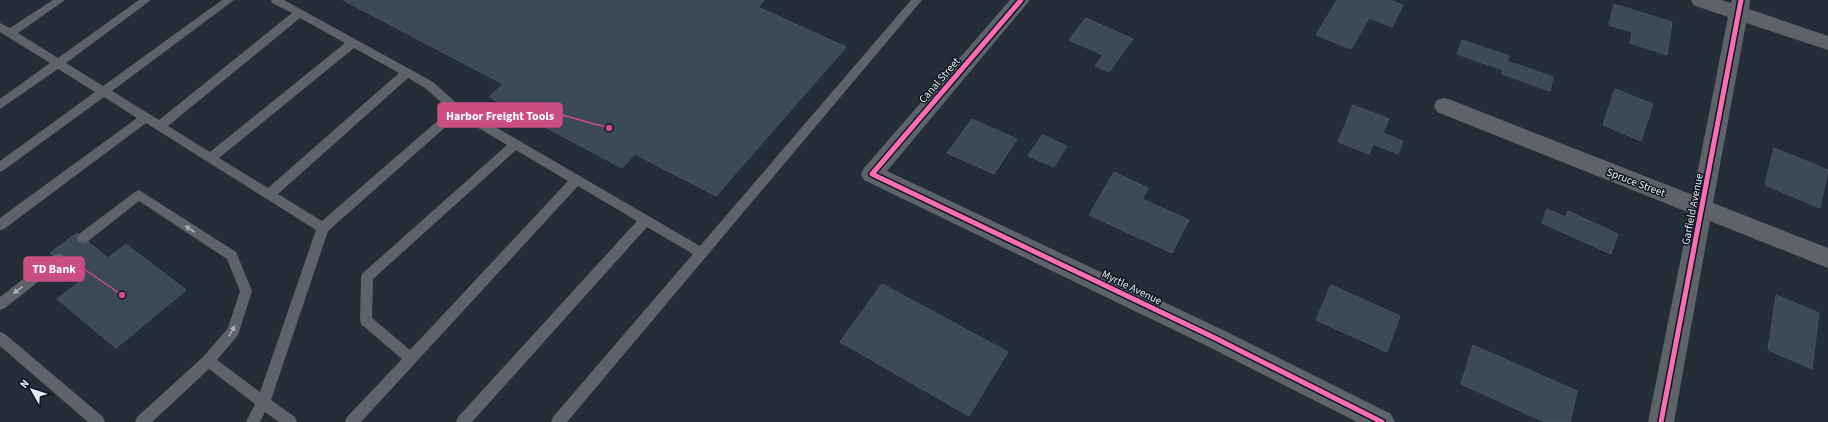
<svg xmlns="http://www.w3.org/2000/svg" width="1828" height="422" font-family="'Source Sans 3',sans-serif">
<rect width="100%" height="100%" fill="#242e39"/>
<g fill="#3c4956" stroke="#4a525b">
<polygon points="343,0 764,0 758,7 846,47 716,196 635,154 622,168 489,97 503,84"/>
<polygon points="1337,0 1390,0 1403,5 1392,27 1369,18 1351,49 1316,35"/>
<polygon points="1614,4 1672,22 1667,55 1630,43 1632,32 1609,25"/>
<polygon points="1086,18 1133,39 1109,72 1095,66 1103,55 1069,40"/>
<polygon points="1462,40 1509,56 1507,61 1553,77 1550,91 1502,74 1503,70 1457,54"/>
<polygon points="1615,89 1653,104 1641,141 1603,125"/>
<polygon points="1353,105 1389,119 1383,133 1403,141 1398,154 1373,144 1369,154 1338,142"/>
<polygon points="972,119 1017,139 994,174 947,153"/>
<polygon points="1042,135 1067,146 1054,167 1028,156"/>
<polygon points="1774,148 1828,170 1820,208 1765,185"/>
<polygon points="1114,172 1148,188 1142,199 1189,220 1172,253 1089,215"/>
<polygon points="1547,209 1565,217 1568,211 1618,234 1611,254 1542,223"/>
<polygon points="77,233 108,258 126,244 186,290 116,348 57,299 83,279 50,253"/>
<polygon points="882,284 1008,352 969,416 840,342"/>
<polygon points="1331,285 1400,316 1387,352 1316,320"/>
<polygon points="1776,295 1819,313 1812,369 1768,350"/>
<polygon points="1473,345 1577,391 1570,422 1545,422 1461,384"/>
</g>
<g fill="none" stroke-linecap="round" stroke-linejoin="round">
<g fill="#5e6369" fill-rule="evenodd">
<path d="M53,0H65L18,33L58,58L139,0H151L66,63L103,86L222,0H234L112,91L159,120L292,13L272,3L271,0H284L433,82L461,107L700,246L911,0H922L567,422H551L553,417L693,254L647,227L472,422H456L458,417L637,221L578,186L361,422H345L347,417L402,359L361,324L360,320L361,277L363,273L507,145L458,116L328,231L271,400L295,417L297,422H279L265,412L260,422H246L255,404L209,369L152,422H135L137,417L203,357L228,328L240,291L227,259L139,201L87,242L83,243L79,242L77,238L79,234L135,192L139,190L236,252L252,291L238,335L217,360L260,392L316,230L146,123L4,229L0,230V218L137,118L104,97L4,170L0,172V161L95,92L58,69L0,109V99L50,63L0,32V23L10,28ZM300,18L345,43L210,152L168,126ZM354,48L399,73L268,188L219,158ZM408,78L425,88L450,110L322,221L278,194ZM516,150L568,181L410,350L372,318L373,279Z"/>
<polygon points="58,254 62,255 64,259 62,263 5,308 0,310 0,297 54,255"/>
<polygon points="0,332 5,334 103,417 105,422 88,422 0,346"/>
</g>
<g fill="#5e6369" fill-rule="evenodd">
<polygon points="1010,0 1030,0 887,171 1221,329 1391,414 1395,422 1357,422 1205,345 864,180 861,174 864,168"/>
<polygon points="1691,0 1721,0 1731,3 1732,0 1750,0 1749,9 1828,36 1828,50 1746,23 1713,203 1828,248 1828,268 1710,221 1674,422 1648,422 1690,213 1437,112 1434,106 1437,100 1444,98 1451,100 1693,195 1728,17 1693,5"/>
</g>
<g stroke="#0e161e" stroke-width="8">
<g id="cycleway">
<polyline points="1021,0 872,174 1213,337 1382,422"/>
<polyline points="1661,422 1741,0"/>
</g>
</g>
<use href="#cycleway" stroke="#f96db3" stroke-width="5"/>
</g>
<defs><path id="oneway-solid" d="M-6-.8H1V-3.2L6.5 0L1 3.2V.8H-6Z"/></defs>
<g fill="#a7afb9">
<use href="#oneway-solid" transform="translate(190 229) rotate(-147)"/>
<use href="#oneway-solid" transform="translate(18 290) rotate(142)"/>
<use href="#oneway-solid" transform="translate(232 331) rotate(-61)"/>
</g>
<g text-anchor="middle" stroke-width="3" stroke-linejoin="round" paint-order="stroke">
<g font-size="11" fill="#e3eefb" stroke="#0e161e">
<text transform="translate(939 80) rotate(-49)" y="4">Canal Street</text>
<text transform="translate(1636 182) rotate(21)" y="4">Spruce Street</text>
<text transform="translate(1692 209) rotate(-79)" y="4">Garfield Avenue</text>
<text transform="translate(1132 287) rotate(26)" y="4">Myrtle Avenue</text>
</g>
</g>
<path fill="none" stroke="#ca4e83" stroke-width="1.5" d="M609 128L562 115M122 295L84 269"/>
<g fill="#ca4e83" stroke="#0e161e" stroke-width="1.5">
<circle cx="609" cy="128" r="4"/>
<circle cx="122" cy="295" r="4"/>
</g>
<g fill="#ca4e83" stroke="#ca4e83" stroke-width="1.5">
<rect x="438" y="103" width="124" height="24" rx="4"/>
<rect x="24" y="257" width="60" height="24" rx="4"/>
</g>
<g font-size="12" text-anchor="middle" font-weight="bold" fill="#fff">
<text x="500" y="120">Harbor Freight Tools</text>
<text x="54" y="273">TD Bank</text>
</g>
<g transform="translate(32 390) rotate(309)" stroke="#0e161e" stroke-width="3" paint-order="stroke">
<path d="M0-3L7 15L0 10L-7 15Z" fill="#e3eefb"/>
<text y="-6" font-size="11" font-weight="bold" text-anchor="middle" fill="#e3eefb">N</text>
</g>
</svg>
